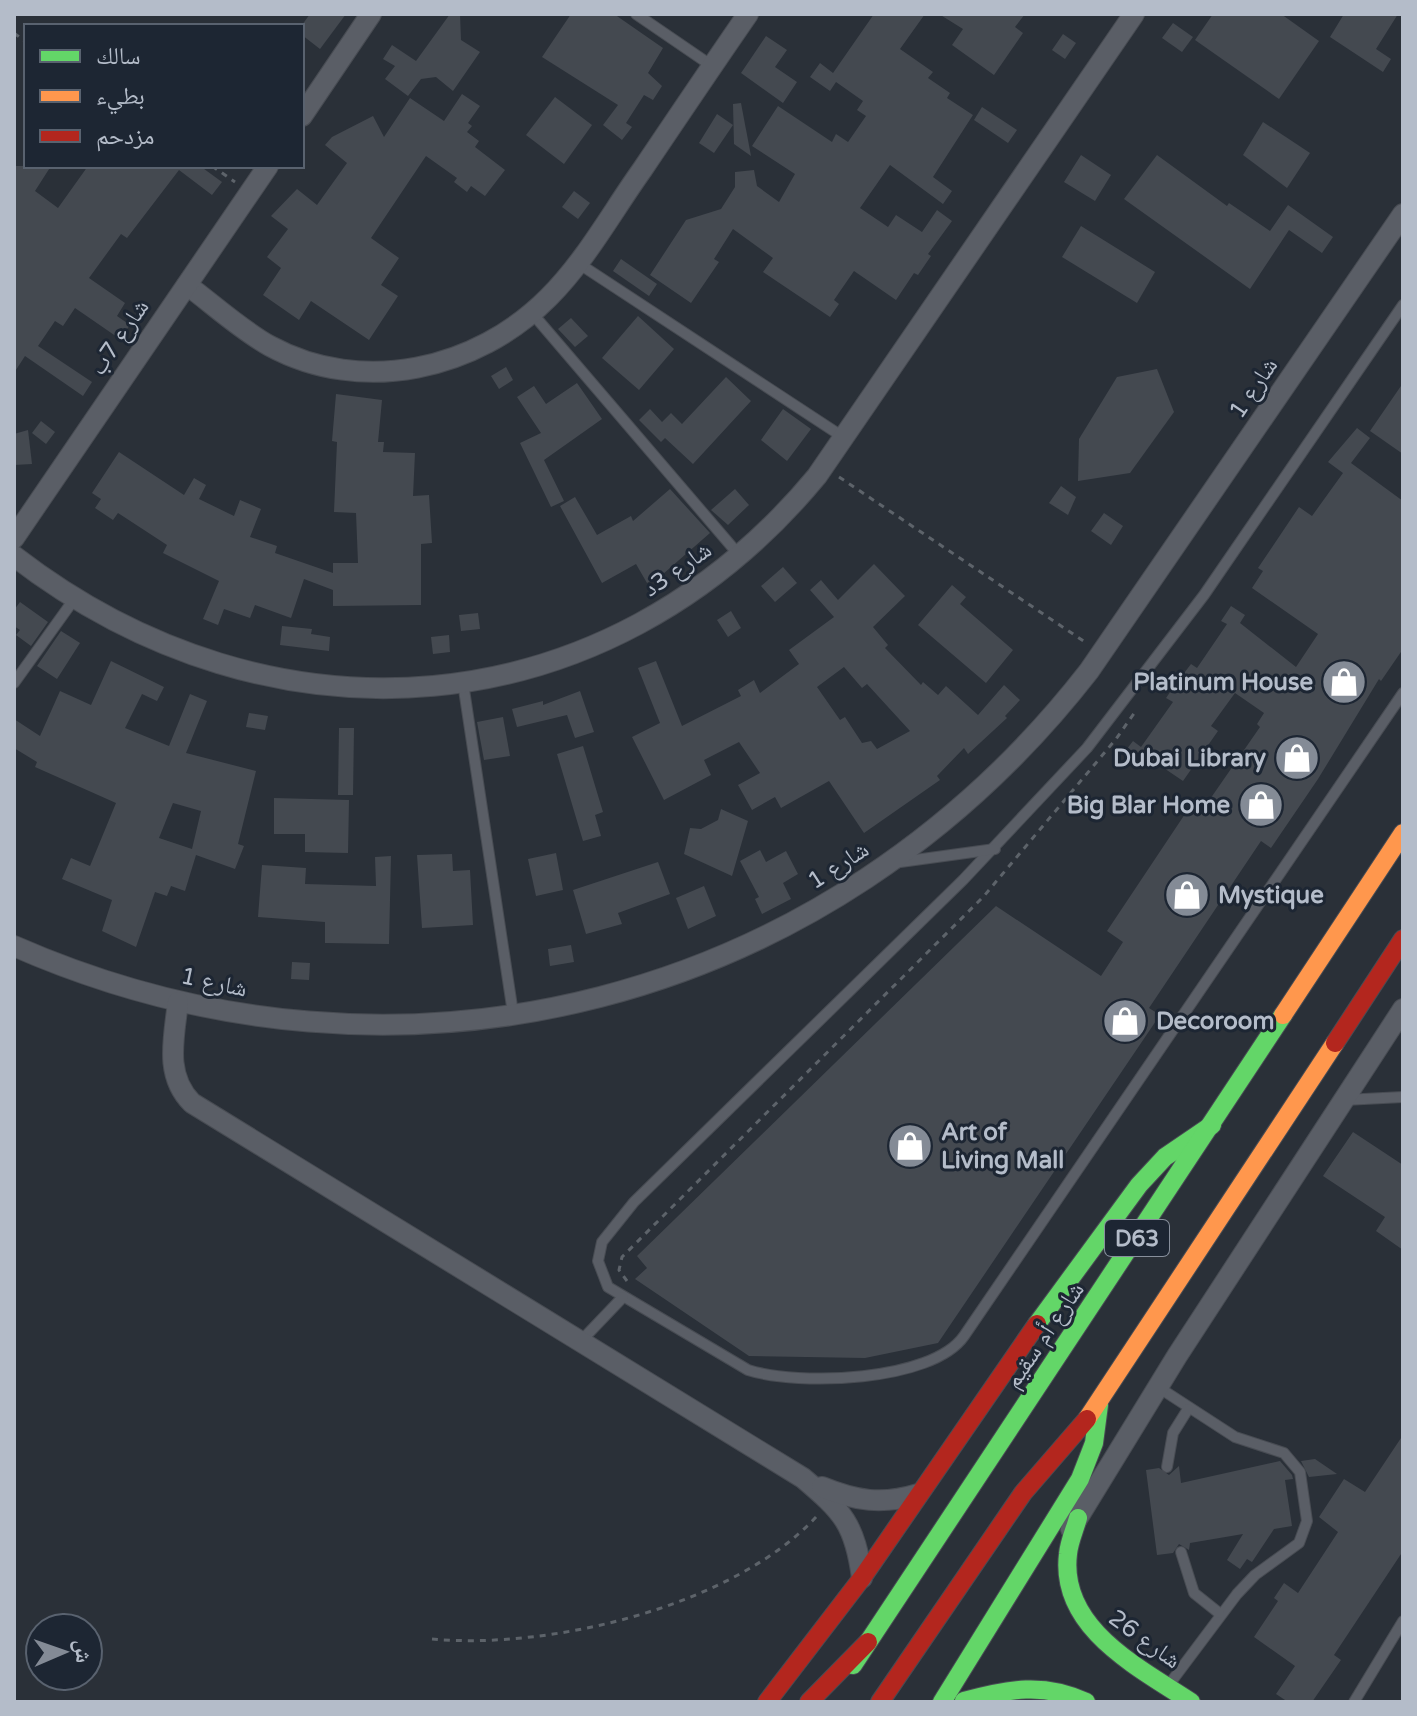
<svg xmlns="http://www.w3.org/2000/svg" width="1417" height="1716" font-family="'Varela Round','Noto Naskh Arabic',sans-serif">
<rect width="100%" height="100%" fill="#2a3038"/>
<g fill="#444950" fill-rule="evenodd">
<polygon points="310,14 346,14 320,49 302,35 302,25"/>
<polygon points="450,14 460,14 461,40 480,52 453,91 436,77 421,79 408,96 385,79 395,66 383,59 392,45 416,61"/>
<polygon points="571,14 614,14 663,48 648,73 662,86 653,100 644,95 626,123 632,127 622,140 603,125 618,105 542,57"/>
<polygon points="874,14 925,14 900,49 933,72 928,78 950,93 947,98 973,115 933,177 952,191 943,204 890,165 860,208 888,227 896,215 922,232 937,210 952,221 928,254 931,256 918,275 914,273 896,300 854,271 834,300 839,304 830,317 763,272 773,258 733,229 714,259 719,262 691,303 650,275 686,220 721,209 735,187 735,172 754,170 757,186 779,202 795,174 752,146 778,106 832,142 836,134 848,142 866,116 857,110 863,101 836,82 830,91 810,77 820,63 833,73"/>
<polygon points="939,14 1025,14 1015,27 1023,33 994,75 952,45 963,29"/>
<polygon points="1213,14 1281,14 1319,41 1279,99 1195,40"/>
<polygon points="1344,14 1398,14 1376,49 1391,59 1383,72 1330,37"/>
<polygon points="1173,23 1193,37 1182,52 1162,38"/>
<polygon points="1063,34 1076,43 1065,59 1052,50"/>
<polygon points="766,36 787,50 775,67 797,82 783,103 741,73"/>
<polygon points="462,94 480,106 468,123 472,126 467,132 479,141 475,147 505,170 485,196 471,186 467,192 454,182 457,178 426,156 371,238 399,258 381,285 398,296 369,340 311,301 299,320 263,295 281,268 267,257 288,229 271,216 297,189 317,205 347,163 325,145 332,137 373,116 384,137 410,98 444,121"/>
<polygon points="555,97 592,125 564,164 526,135"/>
<polygon points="741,103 751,156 734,144 733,104"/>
<polygon points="982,107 1017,130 1008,143 974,120"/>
<polygon points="717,114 733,125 714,153 699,143"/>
<polygon points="1263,122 1310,153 1287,188 1243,155"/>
<polygon points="1081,155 1111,175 1095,201 1064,182"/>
<polygon points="1157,155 1227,206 1229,203 1270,231 1288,205 1333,237 1322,253 1289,230 1250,289 1124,199"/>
<polygon points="14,166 51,166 35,191 58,208 88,166 200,166 222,182 212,195 179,170 127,238 121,234 89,278 125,303 117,316 130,325 120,339 75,308 63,326 55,321 38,346 92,382 83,396 25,356 14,373"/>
<polygon points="574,191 590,203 578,219 562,207"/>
<polygon points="1081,226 1155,272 1137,303 1062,257"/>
<polygon points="621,259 657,284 649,296 613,271"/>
<polygon points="638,316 674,349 639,390 602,358"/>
<polygon points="571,318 588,336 575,347 558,329"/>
<polygon points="506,367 513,380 499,389 491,376"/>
<polygon points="1157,369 1174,412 1130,473 1078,481 1079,439 1117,377"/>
<polygon points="726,377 751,401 693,464 665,438 661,442 639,420 650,409 662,422 671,413 682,424"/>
<polygon points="577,383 602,419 544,460 564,501 551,507 520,443 541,433 517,397 534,386 546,404"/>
<polygon points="1403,383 1403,454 1370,431"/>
<polygon points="336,394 382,400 378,442 384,442 383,452 415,453 413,496 429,495 432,543 421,544 421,605 333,606 333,590 304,579 291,618 255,605 250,618 224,609 218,625 203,619 219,581 163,553 167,545 118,513 113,520 95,508 101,499 92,493 119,452 184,495 194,478 206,485 199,499 234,516 240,500 261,509 250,537 277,546 275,553 333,573 333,563 358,563 356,513 334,512 337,442 332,441"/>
<polygon points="783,409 811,429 787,461 761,440"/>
<polygon points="41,421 55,432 46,444 32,433"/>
<polygon points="1357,428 1370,438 1351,463 1403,501 1403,649 1381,681 1379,679 1318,779 1271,848 1261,841 1206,923 1149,1008 1160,1015 938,1343 865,1358 749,1356 635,1279 647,1268 637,1256 996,906 1101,976 1123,942 1107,931 1189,808 1199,815 1260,727 1257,724 1264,713 1235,693 1211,726 1218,731 1183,781 1146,756 1138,766 1123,754 1133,741 1141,747 1173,702 1166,698 1175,685 1191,664 1197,668 1227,624 1221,621 1231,606 1245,615 1240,623 1296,667 1318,634 1252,588 1263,571 1258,568 1299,507 1312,516 1343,473 1328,462"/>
<polygon points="28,430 32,464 14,465 14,434"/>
<polygon points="1061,486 1076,497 1068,515 1049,503"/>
<polygon points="670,489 710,533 663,574 647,583 636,564 602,583 560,506 575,497 597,535 631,516 633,521"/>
<polygon points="735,489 749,505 728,525 711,510"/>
<polygon points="1104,513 1123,526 1111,545 1091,531"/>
<path d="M874,564L905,596L873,627L888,645L885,648L921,685L923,682L938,695L946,686L978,715L1004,685L1020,700L1005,716L1007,718L968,754L964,748L937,776L940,780L864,833L829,781L781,808L775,797L752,810L738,785L760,773L739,742L704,760L711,775L664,800L632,737L660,723L638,668L656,661L682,726L741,696L738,690L754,680L760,693L799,664L789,650L834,617L810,590L821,580L838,600ZM844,667L862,688L867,684L910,731L877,749L871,741L862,743L845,717L840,720L817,687Z"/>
<polygon points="783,567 797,583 775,602 761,586"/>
<polygon points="952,585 966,597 960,604 1013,650 986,683 918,625"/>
<polygon points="20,602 48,622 31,646 16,635 20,630 14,626 14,610"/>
<polygon points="731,611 741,628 728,637 717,620"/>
<polygon points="478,613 480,629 461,631 459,615"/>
<polygon points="282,626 312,629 311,634 330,637 329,651 280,645"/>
<polygon points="61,631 80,643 57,679 37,666"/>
<polygon points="449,635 450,652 433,654 431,637"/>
<path d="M111,661L164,687L157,701L142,694L125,728L169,746L190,694L207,701L186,753L256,771L238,844L244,846L235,869L196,855L185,891L171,886L167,896L155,892L136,947L102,931L112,900L62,879L71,858L90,866L116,803L35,767L37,762L14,748V719L40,736L60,691L91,705ZM173,803L201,811L192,849L159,838Z"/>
<polygon points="580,691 594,732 575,738 567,715 517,727 512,709 543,701 543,705"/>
<polygon points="249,713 268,716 265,730 246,727"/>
<polygon points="503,717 510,756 484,760 477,722"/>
<polygon points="339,728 354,728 353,795 338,795"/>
<polygon points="583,746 603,812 595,815 601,836 583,841 557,754"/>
<polygon points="274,798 349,800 348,853 305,852 305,834 274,834"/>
<polygon points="721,809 748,821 732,876 684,854 690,828 701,829 718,820"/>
<polygon points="760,850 766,862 786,851 798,874 783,883 791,899 762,914 755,899 759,897 740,861"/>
<polygon points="556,853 563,890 536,896 528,859"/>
<polygon points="452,854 453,871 470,870 473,925 422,928 417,855"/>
<polygon points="391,856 389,944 325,943 325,922 258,917 262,865 306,868 305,884 376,886 375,857"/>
<polygon points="658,862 670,894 618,913 622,924 586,934 573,890"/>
<polygon points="704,886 716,916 688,929 676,898"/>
<polygon points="571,945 574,962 550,966 548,949"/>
<polygon points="292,962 310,963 309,980 291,979"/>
<polygon points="1353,1132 1403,1165 1403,1250 1376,1231 1385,1217 1323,1176"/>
<polygon points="1403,1435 1403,1551 1334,1655 1341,1660 1312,1702 1288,1702 1276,1694 1295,1666 1254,1637 1278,1601 1274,1598 1284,1583 1298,1593 1338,1532 1319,1517 1344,1479 1365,1492"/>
<polygon points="1315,1459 1337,1474 1309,1477 1301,1461"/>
<polygon points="1280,1461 1292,1475 1293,1479 1285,1480 1292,1526 1274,1529 1252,1562 1247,1559 1240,1569 1227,1560 1243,1534 1190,1543 1189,1550 1179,1544 1173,1553 1157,1555 1146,1470 1159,1468 1169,1475 1179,1466 1181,1483"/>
</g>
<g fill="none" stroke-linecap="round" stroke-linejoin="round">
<g stroke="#484c53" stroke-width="12">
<g id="lane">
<polyline points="636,14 712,66"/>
<polyline points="578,263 843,437"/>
<path d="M1403,305L1204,595L1087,748L963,880L634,1202L602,1242L598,1261L608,1287L748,1370C798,1386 932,1382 964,1336L1403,693"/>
<polyline points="532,313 739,555"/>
<polyline points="14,683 75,598"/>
<polyline points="463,683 513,1013"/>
<polyline points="893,863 995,849"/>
<polyline points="1344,1100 1403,1097"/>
<polyline points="581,1341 623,1297"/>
<polyline points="1158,1387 1235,1437 1284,1453 1300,1472 1307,1521 1299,1543 1255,1575 1237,1594 1168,1686"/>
<polyline points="1167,1467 1173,1433 1188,1409"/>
<polyline points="1181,1552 1194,1593 1219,1613"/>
<polyline points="1354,1702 1403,1621"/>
</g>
</g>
<g stroke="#484c53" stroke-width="22">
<g id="street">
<polyline points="302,116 371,14"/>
<path d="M187,285C214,305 241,330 270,346C362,396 477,370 549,297C586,260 612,212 642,170C677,118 712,66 748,14"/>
<polyline points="14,538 268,166"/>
<path d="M14,556C272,755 607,730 817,476L1134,14"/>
<path d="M14,946C401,1116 830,1004 1089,671L1403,214"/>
<path d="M178,1002C174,1038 164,1075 192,1103L803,1478C843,1512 855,1524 862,1578"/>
<path d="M822,1487C856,1501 882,1505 918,1494"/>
<polyline points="1071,1529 1177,1356 1403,1009"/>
</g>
</g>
<g stroke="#484c53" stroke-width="20">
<g id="fast">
<polyline points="1037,1324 1139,1185 1165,1157 1212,1125"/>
<path d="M1078,1518C1075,1529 1069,1542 1068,1554C1059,1628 1138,1667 1191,1702"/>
<polyline points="853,1665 1283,1015"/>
<path d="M964,1701C1008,1689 1044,1682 1086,1702"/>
<polyline points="942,1702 1080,1479 1094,1443 1099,1405"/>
</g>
</g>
<g stroke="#484c53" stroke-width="20">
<g id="slow">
<polyline points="1283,1015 1403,833"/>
<polyline points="1087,1419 1335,1043"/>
</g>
</g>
<g stroke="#484c53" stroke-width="20">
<g id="jam">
<polyline points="1335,1043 1403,939"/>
<polyline points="767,1702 862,1578 1037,1324"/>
<polyline points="809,1702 868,1642"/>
<polyline points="880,1702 1023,1493 1087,1419"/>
</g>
</g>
<g stroke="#5d636a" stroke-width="3" stroke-dasharray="6 6" stroke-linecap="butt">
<polyline points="14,33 26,42"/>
<polyline points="212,166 235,182"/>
<polyline points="839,477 1085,642"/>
<polyline points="627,1281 619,1270 622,1257 984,896 1116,739 1135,712"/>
<path d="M432,1639C550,1650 734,1606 817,1516"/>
</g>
<use href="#lane" stroke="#5a5e66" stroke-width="10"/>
<use href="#street" stroke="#5a5e66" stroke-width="20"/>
<use href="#fast" stroke="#63d668" stroke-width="18"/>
<use href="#slow" stroke="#ff974d" stroke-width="18"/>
<use href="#jam" stroke="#b3261e" stroke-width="18"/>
</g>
<defs>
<g id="shop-disc" transform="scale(2.3)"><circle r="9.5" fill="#848b96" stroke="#1d2633"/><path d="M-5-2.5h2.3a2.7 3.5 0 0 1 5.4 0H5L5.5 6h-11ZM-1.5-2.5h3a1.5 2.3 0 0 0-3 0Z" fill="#fff"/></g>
</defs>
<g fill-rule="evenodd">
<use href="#shop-disc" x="1344" y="682"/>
<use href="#shop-disc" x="1297" y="758"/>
<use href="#shop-disc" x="1261" y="805"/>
<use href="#shop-disc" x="1187" y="895"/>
<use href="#shop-disc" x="1125" y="1021"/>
<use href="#shop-disc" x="910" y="1146"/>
</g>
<g text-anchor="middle" stroke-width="6" stroke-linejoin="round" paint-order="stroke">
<rect fill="#1d2633" stroke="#878f9c" stroke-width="2" x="1105" y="1220" width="64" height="36" rx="6"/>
<g font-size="22" font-weight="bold" fill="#b4bcc9">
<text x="1137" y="1246">D63</text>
</g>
<g font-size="24" fill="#b4bcc9" stroke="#1d2633">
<text transform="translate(119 337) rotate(-56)" y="8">شارع 7ب</text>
<text transform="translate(1253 388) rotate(-56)" y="8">شارع 1</text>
<text transform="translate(677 569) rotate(-35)" y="8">شارع 3د</text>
<text transform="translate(838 865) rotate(-33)" y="8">شارع 1</text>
<text transform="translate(214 982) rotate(12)" y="8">شارع 1</text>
<text transform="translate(1044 1335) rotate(-56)" y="8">شارع أم سقيم</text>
<text transform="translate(1145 1639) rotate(36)" y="8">شارع 26</text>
</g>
<g font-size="24" font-weight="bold" fill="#b4bcc9" stroke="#1d2633" text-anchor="end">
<text x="1313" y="690">Platinum House</text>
<text x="1266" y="766">Dubai Library</text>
<text x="1230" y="813">Big Blar Home</text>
<text x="1218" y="903" text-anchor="start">Mystique</text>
<text x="1156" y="1029" text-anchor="start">Decoroom</text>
<text x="941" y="1140" text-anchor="start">Art of<tspan x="941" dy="28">Living Mall</tspan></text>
</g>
</g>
<rect width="1417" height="1716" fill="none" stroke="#b4bcc9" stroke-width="32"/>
<rect x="24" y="24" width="280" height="144" fill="#1d2633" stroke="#59626f" stroke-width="2"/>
<rect x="40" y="50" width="40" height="12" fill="#63d668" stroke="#59626f" stroke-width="2"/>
<text x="96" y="64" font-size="24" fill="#b4bcc9">سالك</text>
<rect x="40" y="90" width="40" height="12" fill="#ff974d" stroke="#59626f" stroke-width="2"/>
<text x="96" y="104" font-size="24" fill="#b4bcc9">بطيء</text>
<rect x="40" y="130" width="40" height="12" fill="#b3261e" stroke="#59626f" stroke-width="2"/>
<text x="96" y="144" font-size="24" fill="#b4bcc9">مزدحم</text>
<g transform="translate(64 1652) rotate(88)"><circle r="38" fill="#1d2633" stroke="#59626f" stroke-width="2"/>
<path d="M0-6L14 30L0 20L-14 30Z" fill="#848b96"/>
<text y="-12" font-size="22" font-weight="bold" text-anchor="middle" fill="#b4bcc9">ش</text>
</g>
</svg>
